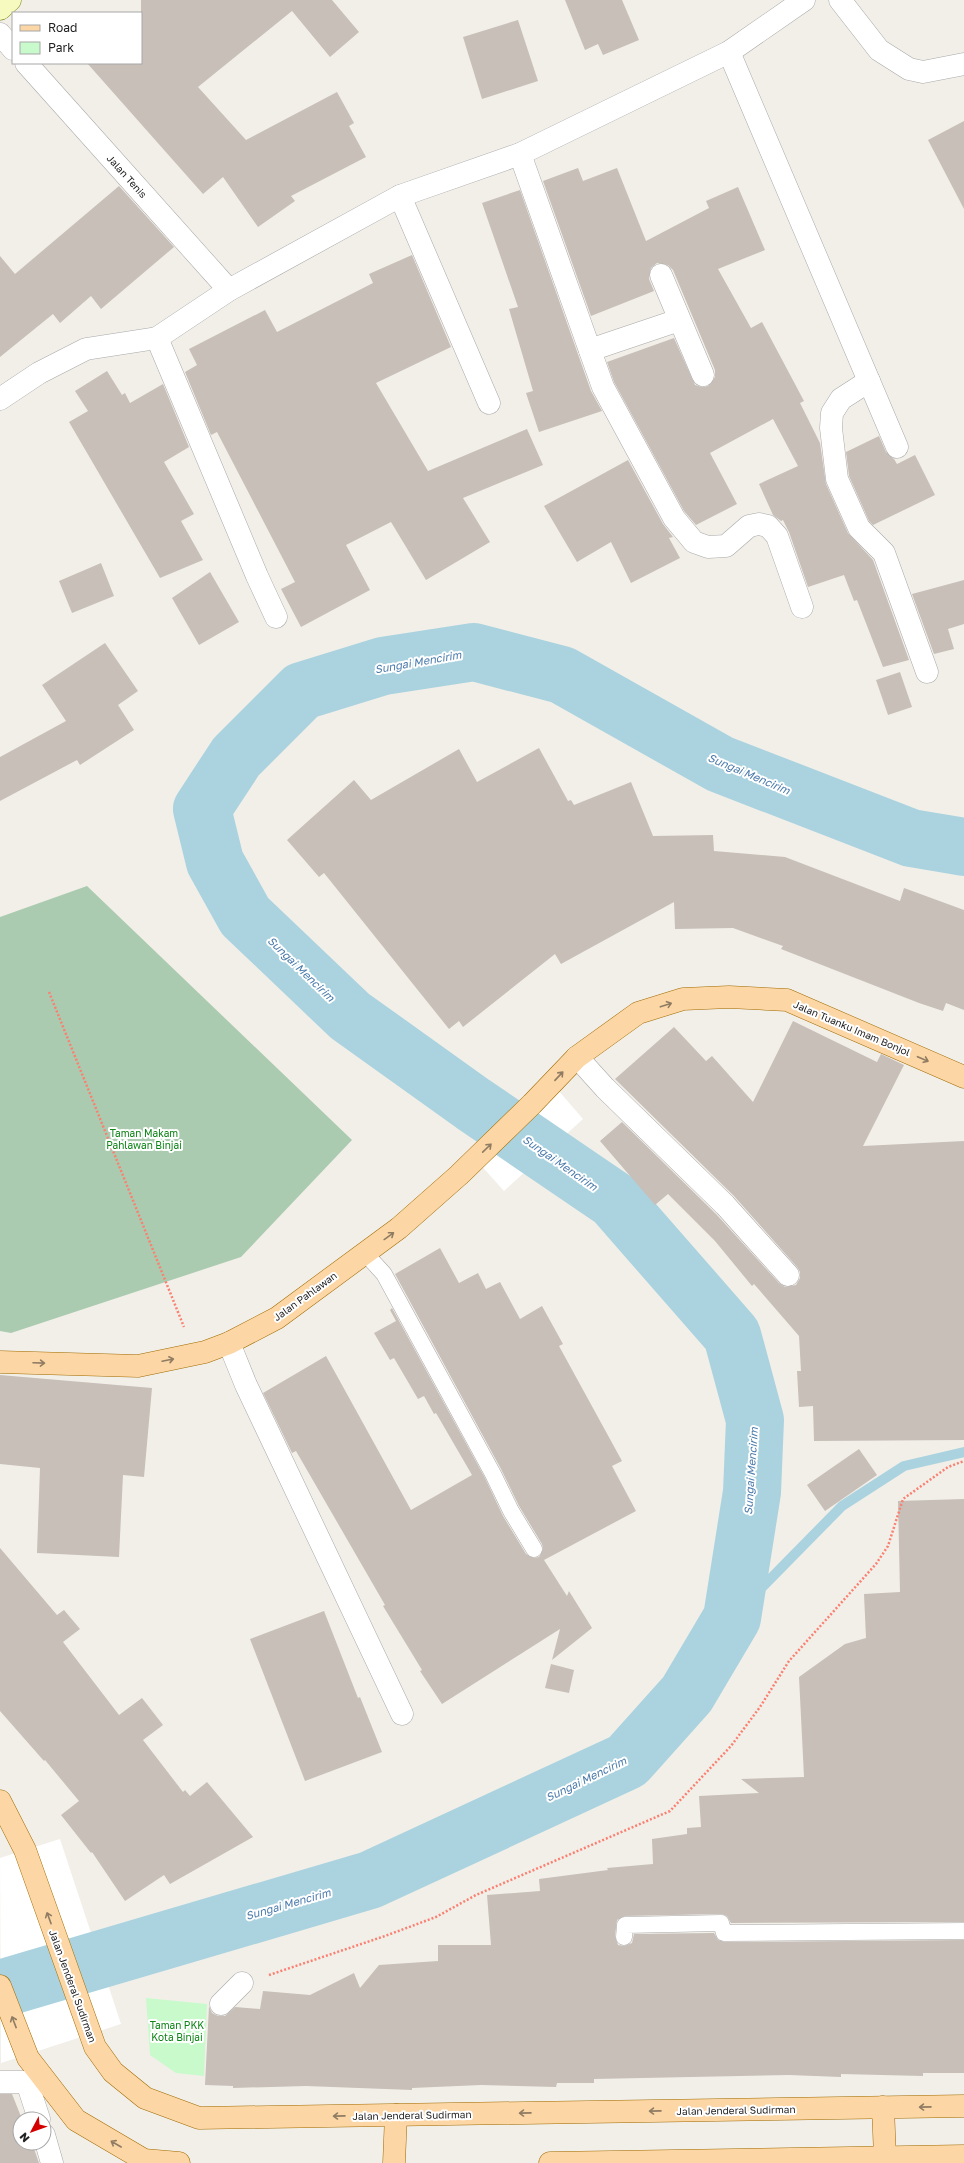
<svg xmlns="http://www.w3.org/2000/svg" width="964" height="2163" font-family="'Golos Text',sans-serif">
<rect width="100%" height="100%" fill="#f2efe9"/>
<polygon fill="#aacbaf" points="87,886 352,1140 241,1257 11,1333 0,1331 0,917"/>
<polygon fill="#c8facc" points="146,1998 207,2004 204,2076 176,2073 150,2055"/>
<g fill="#fff">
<polygon points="558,1090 583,1119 504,1191 478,1162"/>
<polygon points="60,1839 121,2024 1,2063 0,1858"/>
</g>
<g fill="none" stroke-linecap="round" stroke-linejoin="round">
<polyline stroke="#aad3df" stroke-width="10" points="732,1618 842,1506 904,1466 964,1452"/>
<polyline stroke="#aad3df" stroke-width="58" points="0,1989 370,1880 627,1761 687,1694 732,1618 752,1492 755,1420 732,1335 614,1200 473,1104 350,1016 245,916 215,862 202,809 236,757 302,691 383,666 474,652 562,675 720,764 911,838 964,847"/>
</g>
<g fill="#c7bfb8">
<polygon points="141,0 332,0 359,32 330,57 292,11 198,87 246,140 337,92 354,123 349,126 366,157 291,196 295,201 258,227 223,177 203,194 87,63 141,63"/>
<polygon points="565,0 622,0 639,40 603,55 598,44 585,50"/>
<polygon points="518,20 538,81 482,99 463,37"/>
<polygon points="964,121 964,209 928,140"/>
<polygon points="578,168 583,181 617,168 646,241 709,208 706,201 738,187 765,250 718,269 751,328 762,322 804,401 800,403 820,443 826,484 848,533 873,560 909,660 883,667 857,600 854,601 844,575 808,587 789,532 783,520 781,521 773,515 759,484 798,466 773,419 710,453 737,504 696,525 684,511 614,382 607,362 674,338 695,385 702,387 708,386 715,377 715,370 673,270 668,265 657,263 651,268 649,279 654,291 591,316 543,181"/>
<polygon points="119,186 174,247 101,309 91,296 60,323 53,314 0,357 0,256 15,274"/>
<polygon points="520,190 591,391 602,411 539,432 526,393 533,391 509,309 518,307 482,203"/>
<polygon points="412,255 451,347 376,383 428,471 527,429 543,465 463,498 490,542 426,580 391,522 346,545 370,590 301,627 281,589 295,582 217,432 211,435 185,372 197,365 189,349 265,310 277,332 373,283 369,274"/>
<polygon points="107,371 122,395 125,393 130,403 163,384 189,447 164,462 194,514 181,521 203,560 160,578 69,422 88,411 75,391"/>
<polygon points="879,436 886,452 894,459 897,464 915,455 935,495 873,525 869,521 849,476 846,452"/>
<polygon points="628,460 663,524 673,537 669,538 680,558 631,583 611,542 577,562 544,506"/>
<polygon points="101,563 114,596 72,613 59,581"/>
<polygon points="210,572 239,622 199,645 172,598"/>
<polygon points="964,580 964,624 948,629 954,649 934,654 912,594"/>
<polygon points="105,643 138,691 118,705 134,730 80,765 77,760 0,801 0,757 66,721 42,685"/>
<polygon points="900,672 912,707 888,715 876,680"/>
<polygon points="539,748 568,801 571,800 574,805 631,782 653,836 713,835 714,851 785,857 900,901 904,888 964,910 964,1010 946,1003 943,1011 919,1003 781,949 783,946 733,928 675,929 674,902 561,964 555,954 463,1027 459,1021 449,1029 324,873 319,877 287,840 354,780 371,800 459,749 477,782"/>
<polygon points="793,1021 877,1062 881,1054 904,1065 863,1146 964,1141 964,1440 814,1441 813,1406 799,1407 797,1371 801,1371 799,1336 754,1284 752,1286 715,1241 668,1194 655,1205 600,1141 622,1122 716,1214 779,1283 785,1287 796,1285 800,1278 800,1272 797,1267 734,1196 615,1079 674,1027 706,1061 712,1056 753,1102"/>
<polygon points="440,1248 459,1283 478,1273 486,1289 500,1282 520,1319 542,1306 563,1344 559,1346 622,1461 612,1466 636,1511 544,1560 567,1596 569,1591 592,1628 552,1660 560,1629 442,1704 420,1671 422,1670 383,1606 385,1605 296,1451 292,1453 263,1393 326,1356 411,1510 472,1475 436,1413 434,1414 424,1396 418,1399 394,1358 390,1360 374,1333 396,1321 390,1310 392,1308 485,1478 503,1516 526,1554 534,1558 539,1557 543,1549 542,1544 519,1506 501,1469 395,1274"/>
<polygon points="0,1375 152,1388 144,1477 123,1475 119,1557 37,1553 40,1468 0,1464"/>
<polygon points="859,1449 877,1475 825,1511 807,1485"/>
<polygon points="964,1499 964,1922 731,1923 727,1916 721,1914 625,1916 617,1920 615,1936 618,1945 624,1946 632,1943 634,1934 714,1933 718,1940 724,1942 964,1940 964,2073 923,2073 923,2076 841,2074 841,2077 789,2075 594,2079 594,2083 557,2083 556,2087 481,2085 412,2088 412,2090 306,2086 233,2088 233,2086 205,2085 209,2006 212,2013 218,2016 225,2016 235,2007 260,2009 263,1991 310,1995 354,1973 360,1988 379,1965 438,1961 438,1945 491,1945 487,1895 540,1891 539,1879 608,1870 607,1868 653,1864 652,1839 687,1834 687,1828 701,1827 699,1796 759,1793 741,1779 804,1777 799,1677 845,1644 866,1638 864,1594 900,1592 898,1501"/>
<polygon points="0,1548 57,1615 64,1610 80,1629 63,1642 119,1715 142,1698 163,1725 143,1740 183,1792 185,1790 190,1796 207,1782 253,1837 170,1884 164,1875 125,1901 92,1852 91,1853 61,1815 79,1801 45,1760 44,1761 0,1711"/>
<polygon points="324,1611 358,1698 360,1697 382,1752 305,1781 250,1639"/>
<polygon points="551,1664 574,1670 569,1693 545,1688"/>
<polygon points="0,2094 12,2094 22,2119 20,2119 20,2143 32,2143 39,2163 0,2163"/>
</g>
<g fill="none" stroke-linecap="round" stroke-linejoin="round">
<g stroke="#a9a9a9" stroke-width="17">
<g id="lane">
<polyline points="365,1253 384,1274 493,1474 511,1511 534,1549"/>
<polyline points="624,1937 625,1925 721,1923 724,1933 964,1931"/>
</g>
</g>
<g stroke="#a9a9a9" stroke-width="23">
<g id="street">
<polyline points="840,0 879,50 909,69 923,72 964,64"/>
<polyline points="0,34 13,49"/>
<polyline points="729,52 897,447"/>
<polyline points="26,63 229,290"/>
<polyline points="520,154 603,387 674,518 694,542 708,547 726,546 749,526 759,524 768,526 777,536 802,607"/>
<polyline points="400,196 489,403"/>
<polyline points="661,275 703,375"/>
<polyline points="157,338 257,576 276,617"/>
<polyline points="590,350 679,320"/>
<polyline points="869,381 841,399 832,413 831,428 837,479 859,528 884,553 927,672"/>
<polyline points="0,399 39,373 86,349 157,338 229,290 400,196 520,154 729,52 804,0"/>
<polyline points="577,1057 605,1088 725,1205 788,1275"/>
<polyline points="229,1343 246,1385 402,1714"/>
<polyline points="221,2004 242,1983"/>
<polyline points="0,2082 27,2082 39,2119"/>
<polyline points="44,2135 52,2163"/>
</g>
</g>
<g stroke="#707d05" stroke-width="23">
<polyline id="secondary" points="0,9 10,0"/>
</g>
<g stroke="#a06b00" stroke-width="23">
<g id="primary">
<polyline points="0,1362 138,1366 205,1352 229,1343 277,1318 399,1228 459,1175 532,1104 577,1057 638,1013 683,999 729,997 787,1000 964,1077"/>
<polyline points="0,1801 25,1850 95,2047 113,2072 145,2098 199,2118 964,2106"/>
<polyline points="0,1986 28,2058 76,2120 144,2160 179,2163"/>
<polyline points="883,2107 885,2157"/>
<polyline points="394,2163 396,2115"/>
<polyline points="550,2163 964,2156"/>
</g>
</g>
<g stroke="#fa8072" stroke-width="2.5" stroke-dasharray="2 2" stroke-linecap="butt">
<polyline points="49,992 184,1327"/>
<polyline points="269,1975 385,1936 436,1917 476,1895 670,1811 731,1746 760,1707 789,1661 876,1564 888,1546 903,1499 948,1467 964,1461"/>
</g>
<use href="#lane" stroke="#fff" stroke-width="16"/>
<use href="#street" stroke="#fff" stroke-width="22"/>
<use href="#secondary" stroke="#f7fabf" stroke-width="22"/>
<use href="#primary" stroke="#fcd6a4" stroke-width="22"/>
</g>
<defs><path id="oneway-shaft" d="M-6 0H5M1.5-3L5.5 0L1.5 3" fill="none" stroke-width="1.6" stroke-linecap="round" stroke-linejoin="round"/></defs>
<g stroke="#8f7c63">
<use href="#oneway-shaft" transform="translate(666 1005) rotate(-18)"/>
<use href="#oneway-shaft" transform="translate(923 1059) rotate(23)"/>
<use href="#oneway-shaft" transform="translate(559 1076) rotate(-47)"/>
<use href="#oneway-shaft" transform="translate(487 1148) rotate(-44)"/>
<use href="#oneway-shaft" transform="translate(389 1236) rotate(-36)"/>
<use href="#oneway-shaft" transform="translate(168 1360) rotate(-12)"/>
<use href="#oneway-shaft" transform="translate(39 1363) rotate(2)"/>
<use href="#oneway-shaft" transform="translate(49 1918) rotate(-110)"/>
<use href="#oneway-shaft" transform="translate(14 2022) rotate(-111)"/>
<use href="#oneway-shaft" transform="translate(925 2107) rotate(179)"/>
<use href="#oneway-shaft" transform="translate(655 2111) rotate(179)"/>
<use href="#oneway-shaft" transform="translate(525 2113) rotate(179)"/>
<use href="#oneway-shaft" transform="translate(339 2116) rotate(179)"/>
<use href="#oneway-shaft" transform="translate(116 2144) rotate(-150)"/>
</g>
<g text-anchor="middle" stroke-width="4" stroke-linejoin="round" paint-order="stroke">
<g font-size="10" fill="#222" stroke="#fff">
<text transform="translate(127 176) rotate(48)" y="4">Jalan Tenis</text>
<text transform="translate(852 1028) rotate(23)" y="4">Jalan Tuanku Imam Bonjol</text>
<text transform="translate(305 1296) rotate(-36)" y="4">Jalan Pahlawan</text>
<text transform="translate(73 1986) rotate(70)" y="4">Jalan Jenderal Sudirman</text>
<text transform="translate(736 2110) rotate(-1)" y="4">Jalan Jenderal Sudirman</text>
<text transform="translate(412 2115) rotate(-1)" y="4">Jalan Jenderal Sudirman</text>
</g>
<g font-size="10" fill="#0c8416" stroke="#fff">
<text x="144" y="1137">Taman Makam<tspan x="144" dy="12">Pahlawan Binjai</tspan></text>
<text x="177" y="2029">Taman PKK<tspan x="177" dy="12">Kota Binjai</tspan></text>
</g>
<g font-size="11" font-style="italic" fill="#4a7aab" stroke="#fff">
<text transform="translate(418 662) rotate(-10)" y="4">Sungai Mencirim</text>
<text transform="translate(749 774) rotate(23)" y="4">Sungai Mencirim</text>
<text transform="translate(301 969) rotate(44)" y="4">Sungai Mencirim</text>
<text transform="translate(560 1163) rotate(35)" y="4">Sungai Mencirim</text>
<text transform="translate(751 1471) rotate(-86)" y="4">Sungai Mencirim</text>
<text transform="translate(586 1779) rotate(-26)" y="4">Sungai Mencirim</text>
<text transform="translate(288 1904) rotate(-16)" y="4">Sungai Mencirim</text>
</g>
</g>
<rect x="12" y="12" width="130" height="52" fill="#ffffff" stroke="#a7a7a7"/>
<rect x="20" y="25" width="20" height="6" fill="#fcd6a4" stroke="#a7a7a7"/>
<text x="48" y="32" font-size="12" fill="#222222">Road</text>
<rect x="20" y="42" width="20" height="12" fill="#c8facc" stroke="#a7a7a7"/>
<text x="48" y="52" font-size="12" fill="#222222">Park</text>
<g transform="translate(32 2131) rotate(229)"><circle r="19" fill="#ffffff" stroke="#a7a7a7"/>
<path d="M0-3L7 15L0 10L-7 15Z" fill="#d40000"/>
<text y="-6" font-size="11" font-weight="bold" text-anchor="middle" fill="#222222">N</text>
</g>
</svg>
